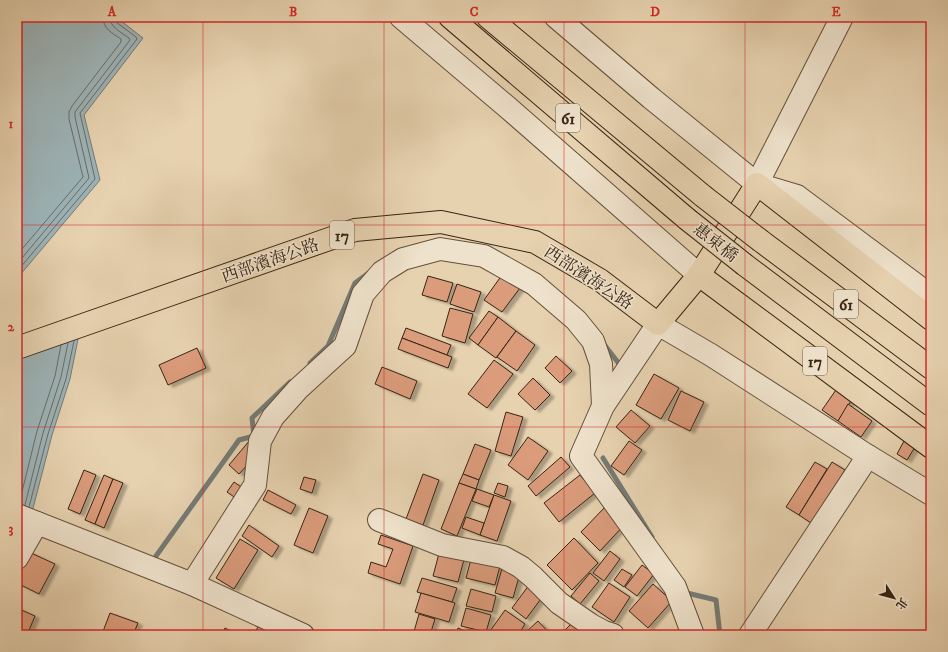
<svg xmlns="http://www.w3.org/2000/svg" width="948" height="652" font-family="'IM FELL DW Pica','Noto Serif TC',serif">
<defs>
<filter id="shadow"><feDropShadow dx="4.5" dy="2.5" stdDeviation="1" flood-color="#0004"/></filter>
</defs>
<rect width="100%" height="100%" fill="#e7d2b0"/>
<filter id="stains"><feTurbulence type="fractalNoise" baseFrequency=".005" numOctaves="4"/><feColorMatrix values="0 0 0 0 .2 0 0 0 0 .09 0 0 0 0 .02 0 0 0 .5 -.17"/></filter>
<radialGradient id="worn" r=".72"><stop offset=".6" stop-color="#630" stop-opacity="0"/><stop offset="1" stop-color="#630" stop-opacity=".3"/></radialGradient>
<g fill="#9db4b8" stroke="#757b76">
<polygon points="17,17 116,17 143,38 84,115 100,180 20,275 17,273"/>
<polygon points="82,319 70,379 52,435 23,547 17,545 17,343"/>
</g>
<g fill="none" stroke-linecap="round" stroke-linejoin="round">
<g stroke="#6a6c66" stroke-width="1">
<path d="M17,255L83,177L69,119V112L72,106L121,42V39C112,33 103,29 103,17"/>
<path d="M17,264L89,178L75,117V112L130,40L129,38C122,33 110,27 109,17"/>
<polyline points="17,270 19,269 95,179 80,113 137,39 136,37 116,22 114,20 114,17"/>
<polyline points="19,504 37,431 55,376 61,345"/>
<polyline points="25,505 43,433 61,377 68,343"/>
<polyline points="29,507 48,434 66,379 74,341"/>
</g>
<g stroke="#757b76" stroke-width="5">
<polyline points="603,343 620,365"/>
<polyline points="310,363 328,346 355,283 370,272"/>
<polyline points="603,458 652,537"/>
<polyline points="156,556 239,440 254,436 252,418 290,382"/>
<polyline points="685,589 687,593 716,600 720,635"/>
</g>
</g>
<g fill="#db9c7b" stroke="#382513" filter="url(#shadow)">
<polygon points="502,275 520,288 502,312 484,300"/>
<polygon points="428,276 453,283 447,302 422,295"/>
<polygon points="457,284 481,292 474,312 450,304"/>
<polygon points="450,308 473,314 465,343 442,336"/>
<polygon points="489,311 498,317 478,345 469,338"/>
<polygon points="498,317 516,331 496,358 478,345"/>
<polygon points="406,328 451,345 447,355 402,338"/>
<polygon points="516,331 535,345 517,371 497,357"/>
<polygon points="402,338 452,357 448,368 398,349"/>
<polygon points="197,348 206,368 168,385 159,365"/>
<polygon points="556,356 572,371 560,383 545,368"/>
<polygon points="494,360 513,374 487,408 468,394"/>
<polygon points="382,367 417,381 410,399 375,384"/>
<polygon points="654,374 679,388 661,419 636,405"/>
<polygon points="533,378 550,395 535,410 518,394"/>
<polygon points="838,387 853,398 838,421 822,410"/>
<polygon points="681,391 704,402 690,431 668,420"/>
<polygon points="848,404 872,421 861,437 838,421"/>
<polygon points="631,410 650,426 635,443 616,427"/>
<polygon points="506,412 523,417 511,456 495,451"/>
<polygon points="528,437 548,451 528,480 508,465"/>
<polygon points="250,440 261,450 239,474 229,465"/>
<polygon points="629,441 642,450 624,475 611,466"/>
<polygon points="904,441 915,447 907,460 897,454"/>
<polygon points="475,444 491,450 479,480 463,474"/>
<polygon points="561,457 570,467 536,496 528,486"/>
<polygon points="815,462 827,469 799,515 786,507"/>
<polygon points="832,462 845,470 811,523 799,515"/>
<polygon points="84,470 96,475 80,514 68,509"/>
<polygon points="423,474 439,480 423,525 406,519"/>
<polygon points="463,474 479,480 476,489 459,483"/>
<polygon points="104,475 113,479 95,524 85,520"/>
<polygon points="580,475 595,493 559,522 544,503"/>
<polygon points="304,477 316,480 312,493 300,489"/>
<polygon points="113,479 123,483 104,528 95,524"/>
<polygon points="234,482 244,489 237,499 227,492"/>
<polygon points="459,483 476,489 457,536 441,529"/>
<polygon points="498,483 508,486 505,497 494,493"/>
<polygon points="477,489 494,495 489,507 472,501"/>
<polygon points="268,490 296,505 291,514 263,500"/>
<polygon points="494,495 511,501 497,541 480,535"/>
<polygon points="606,506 625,524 600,551 581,532"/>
<polygon points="309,508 328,516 313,553 294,545"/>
<polygon points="466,517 484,523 480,535 462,528"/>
<polygon points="249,525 279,546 272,557 242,536"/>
<polygon points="381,535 413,546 400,584 368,573 371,562 386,567 393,549 378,544"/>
<polygon points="574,538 598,563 572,590 547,565"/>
<polygon points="240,539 258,550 234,589 216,578"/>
<polygon points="441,546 466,552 458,582 433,576"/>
<polygon points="610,551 620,559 604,581 593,573"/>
<polygon points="29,552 55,564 39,594 17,583 17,575"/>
<polygon points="505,558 523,563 513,598 495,593"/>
<polygon points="471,559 500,566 495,585 466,578"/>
<polygon points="642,565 654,574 637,596 625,587"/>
<polygon points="622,569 632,575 624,587 614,580"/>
<polygon points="590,573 599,581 580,604 571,596"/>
<polygon points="422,578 457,588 452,602 417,592"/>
<polygon points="532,581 546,592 526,619 512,608"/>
<polygon points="609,583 630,597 614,622 592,607"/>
<polygon points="653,584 672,601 648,628 629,611"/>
<polygon points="471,589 496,596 492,612 466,606"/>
<polygon points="421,593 455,603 449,622 415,612"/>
<polygon points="17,608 35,616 27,635 17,631"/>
<polygon points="466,608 491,615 486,632 461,626"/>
<polygon points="505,610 525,624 518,635 490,635 488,634"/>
<polygon points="110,613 138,623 133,635 105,635 102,634"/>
<polygon points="419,614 435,619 430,635 413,635"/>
<polygon points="262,618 275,625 270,635 254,635"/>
<polygon points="576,619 590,635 560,635"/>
<polygon points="538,621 551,635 529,635 526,632"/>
<polygon points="225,628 239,635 221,635"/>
<polygon points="458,628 473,634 473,635 456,635"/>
</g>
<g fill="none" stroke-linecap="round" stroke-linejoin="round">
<g stroke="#64503a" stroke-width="24">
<g id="minor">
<polyline points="401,17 506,106 699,275"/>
<polyline points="556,17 651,98 757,184 797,196 931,296"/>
<polyline points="757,184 842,17"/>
<polyline points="17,515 192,584 303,635"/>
<polyline points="379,520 442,545 503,557 521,567 533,577 559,603 591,625 604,632 613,635"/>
<polyline points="17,558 37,523"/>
<polyline points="192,584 255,485 260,441 273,417 298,389 345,346 363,294 382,272 403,259 440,249 484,256 534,284 576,320 593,341 601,364 603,406"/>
<polyline points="693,635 675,587 581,456 603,406 658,324 711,355 868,456 931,494"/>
<polyline points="750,635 868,456"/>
</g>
</g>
<g stroke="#382513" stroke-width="24">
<g id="major">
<polyline points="699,275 931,447"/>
<polyline points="17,348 355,230 441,222 535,242 600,280 658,324 699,275 757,184 931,319"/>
</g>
</g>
<g stroke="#382513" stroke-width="24">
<g id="highway">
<polyline points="450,17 687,219"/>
<polyline points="488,17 703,196"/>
<polyline points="761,241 931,368"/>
<polyline points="745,265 931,405"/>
</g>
</g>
<use href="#minor" stroke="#efe2cc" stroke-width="22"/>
<use href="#major" stroke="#e7d2b0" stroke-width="22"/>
<use href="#highway" stroke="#e7d2b0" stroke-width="22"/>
<g stroke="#382513" stroke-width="24" stroke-linecap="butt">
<g id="highway-bridge">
<polyline points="703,196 761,241"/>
<polyline points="687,219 745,265"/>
</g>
</g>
<use href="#highway-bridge" stroke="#e7d2b0" stroke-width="22"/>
</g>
<path fill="none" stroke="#d62828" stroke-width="1" stroke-opacity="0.55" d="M203,17V635M384,17V635M564,17V635M745,17V635M17,225H931M17,427H931"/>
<g text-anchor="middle" stroke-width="3" stroke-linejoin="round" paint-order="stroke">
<g fill="#efe2cc" stroke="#6f5e4a" stroke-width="1">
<rect x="556" y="104" width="24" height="28" rx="3"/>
<rect x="330" y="221" width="24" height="28" rx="3"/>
<rect x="834" y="290" width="24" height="28" rx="3"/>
<rect x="803" y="347" width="24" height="28" rx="3"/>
</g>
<g font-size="16" font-weight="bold" fill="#382513">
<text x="568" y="124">61</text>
<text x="342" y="241">17</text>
<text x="846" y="310">61</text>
<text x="815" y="367">17</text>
</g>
<g font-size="17" fill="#382513" stroke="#efe2cc">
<text transform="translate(716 242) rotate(38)" y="6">惠東橋</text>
<text transform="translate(270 260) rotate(-19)" y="6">西部濱海公路</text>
<text transform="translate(589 277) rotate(33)" y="6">西部濱海公路</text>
</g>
</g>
<rect width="948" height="652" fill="none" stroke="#e7d2b0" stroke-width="44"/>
<g transform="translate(894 598) rotate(126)" stroke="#efe2cc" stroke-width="3" paint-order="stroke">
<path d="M0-3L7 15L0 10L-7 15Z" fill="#382513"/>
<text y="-6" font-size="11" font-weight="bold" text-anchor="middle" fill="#382513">北</text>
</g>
<rect x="22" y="22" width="904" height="608" fill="none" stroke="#d62828" stroke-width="1.5"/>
<g font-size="13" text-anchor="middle" font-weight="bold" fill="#d62828">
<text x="112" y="16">A</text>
<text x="293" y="16">B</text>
<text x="474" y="16">C</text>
<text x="655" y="16">D</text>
<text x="836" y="16">E</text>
<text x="11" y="128">1</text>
<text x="11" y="331">2</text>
<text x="11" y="533">3</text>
</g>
<rect width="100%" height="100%" filter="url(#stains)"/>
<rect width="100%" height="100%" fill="url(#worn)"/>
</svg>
